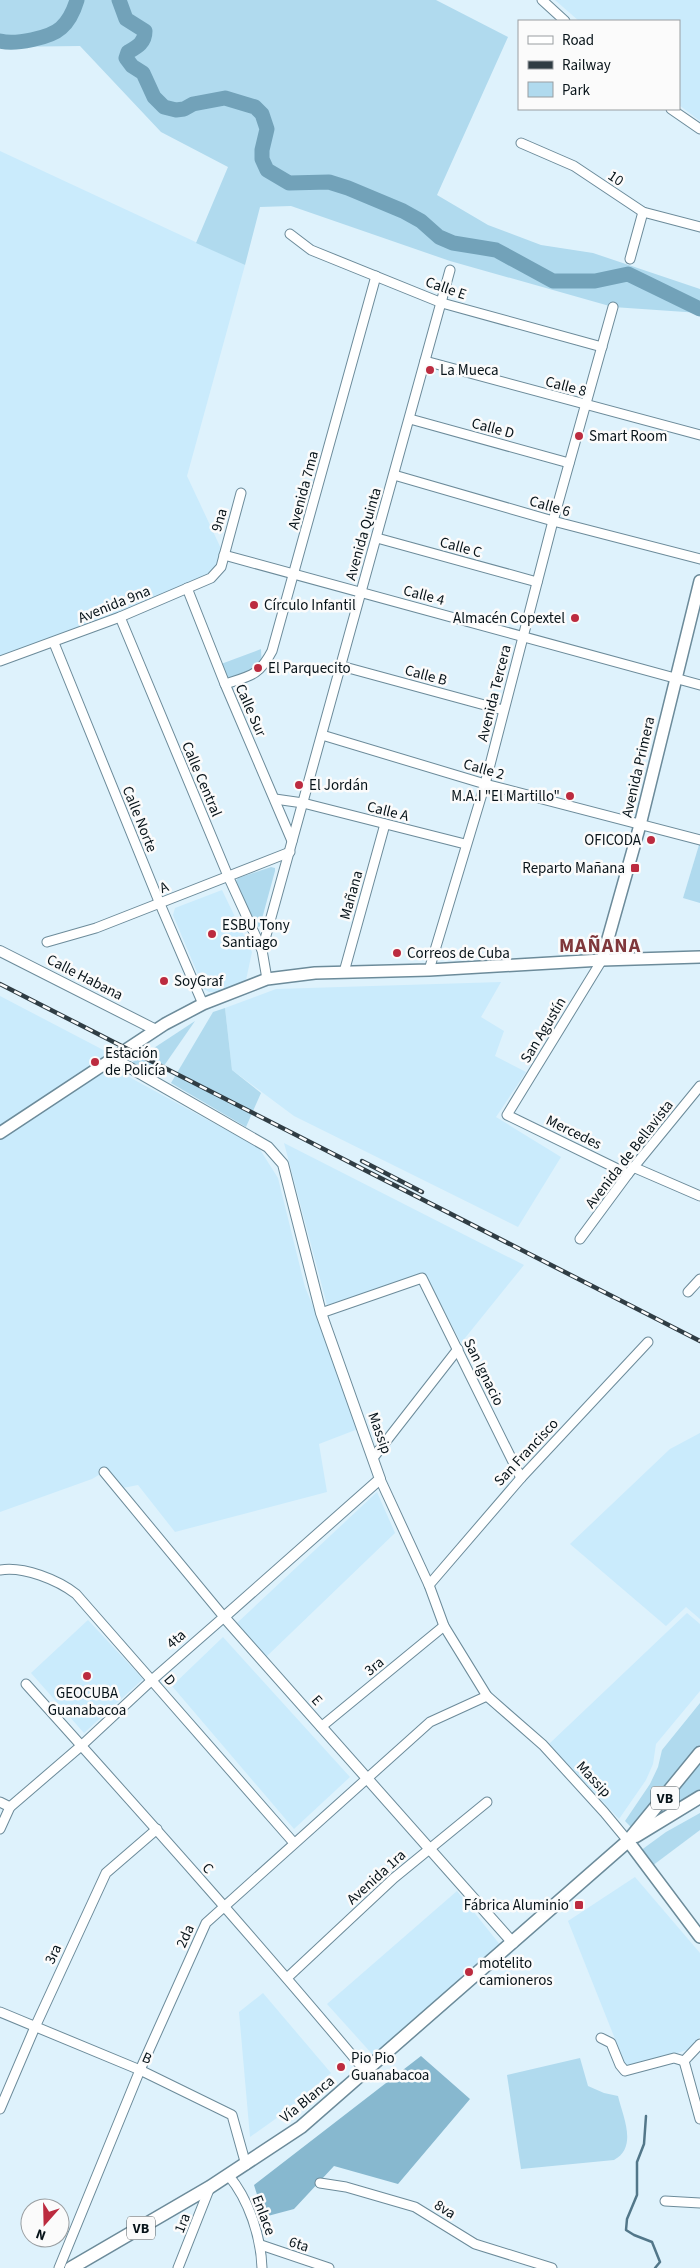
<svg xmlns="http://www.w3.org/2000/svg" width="700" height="2268" font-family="'Source Sans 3',sans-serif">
<rect width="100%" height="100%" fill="#def2fc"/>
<g fill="#caebfc">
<polygon points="555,0 700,0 700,121 679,105 679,21 579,21"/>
<polygon points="0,151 245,265 187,476 224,555 211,578 0,661"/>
<polygon points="222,890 252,952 246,980 224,992 209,992 204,989 173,915 175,908"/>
<polygon points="501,982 481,1017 504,1031 495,1056 526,1072 496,1117 561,1157 518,1227 294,1116 232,1070 225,1008 276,989"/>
<polygon points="0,996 111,1054 120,1072 259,1148 278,1178 305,1287 327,1340 358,1429 319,1444 327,1492 175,1532 138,1485 118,1489 104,1472 92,1479 0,1512"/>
<polygon points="284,1143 524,1265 461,1343 425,1274 327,1305"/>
<polygon points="700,1433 700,1619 686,1607 666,1626 570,1544 670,1449"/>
<polygon points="377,1492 395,1533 266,1657 237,1623"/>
<polygon points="687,1613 700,1624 700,1691 656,1744 653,1764 646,1780 619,1819 549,1744"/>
<polygon points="88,1620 143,1679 84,1733 31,1673"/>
<polygon points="223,1637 350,1777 294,1829 172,1686"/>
<polygon points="635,1877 700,1953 700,2037 690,2049 627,2069 568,1921"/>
<polygon points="457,1891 501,1946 373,2055 327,2004"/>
<polygon points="263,1993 331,2073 281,2115 250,2137 239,2012"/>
</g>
<g fill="#b0daee">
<polygon points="0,0 436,0 508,37 437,195 488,225 541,245 593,253 700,289 700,313 613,307 450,261 291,206 260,207 245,265 196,243 228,167 161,132 80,46 0,47"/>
<polygon points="261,649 262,668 227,682 221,664"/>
<polygon points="699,845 700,845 700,903 683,898"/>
<polygon points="271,867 275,868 275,871 260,926 257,928 235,882 238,878"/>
<polygon points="225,1008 232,1070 261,1093 246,1127 171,1083 213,1012"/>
<polygon points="195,1021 159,1073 147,1072 131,1063"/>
<polygon points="700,1703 700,1745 632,1828 625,1821 650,1784 658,1767 662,1750"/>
<polygon points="700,1760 700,1791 672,1805 666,1805"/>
<polygon points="700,1813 700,1830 652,1866 640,1851 666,1832"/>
<path d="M580,2058L588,2086L604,2093L618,2096C623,2117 638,2147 614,2160L521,2169L507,2075Z"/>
</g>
<polygon fill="#87b8cf" points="421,2056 470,2099 398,2184 334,2166 294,2209 264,2217 254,2185"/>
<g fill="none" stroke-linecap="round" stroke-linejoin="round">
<polyline stroke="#527789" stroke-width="2.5" points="646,2116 644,2144 637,2162 637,2195 627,2219 626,2230 634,2235 652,2242 660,2262 655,2268"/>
<g stroke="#72a2b9" stroke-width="15">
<path d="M119,0L126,19L145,31C145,43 137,47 128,52L126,58L132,66L143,73L154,97L164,107L176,110L184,109L193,104L225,98L255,107L262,114L267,129L262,150V159L267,170L289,183L329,182L348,188L403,211L421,221L439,237L453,243L496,250L553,281H595L628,274L700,309"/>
<path d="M0,41C15,45 50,38 61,28C70,20 74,10 77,0"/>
</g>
<g stroke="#6c8b9a" stroke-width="11">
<g id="minor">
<polyline points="542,0 565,21"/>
<polyline points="671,109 700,129"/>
<polyline points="521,143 574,166 643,212 700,227"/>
<polyline points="290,234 311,250 442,303 602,347"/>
<polyline points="630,259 643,212"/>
<polyline points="425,361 700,435"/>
<polyline points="410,419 569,463"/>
<polyline points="394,475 553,521 700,559"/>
<polyline points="377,538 537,582"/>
<polyline points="224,555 700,685"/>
<polyline points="187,588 225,684 292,841"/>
<polyline points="120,617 228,876 262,950"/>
<polyline points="54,643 160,904 203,1004"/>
<polyline points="0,661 120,617 211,578 221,567 241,493"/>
<polyline points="341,666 503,710"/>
<path d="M225,684C250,676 259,676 272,651L376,276"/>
<polyline points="322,735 485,784 700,840"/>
<polyline points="275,799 303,803 465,844"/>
<polyline points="47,942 96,928 290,852"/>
<polyline points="602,960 507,1115 628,1174"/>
<polyline points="429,970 485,784 553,521 613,307"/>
<polyline points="344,972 385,824"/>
<polyline points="267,979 262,950 450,270"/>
<polyline points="633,1167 700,1196"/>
<polyline points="580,1239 628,1174 700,1086"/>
<polyline points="688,1292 700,1279"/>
<polyline points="321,1313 422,1278 521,1478"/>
<polyline points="373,1458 458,1349"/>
<polyline points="380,1479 429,1585 444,1626 487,1696 543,1745 604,1812 628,1841"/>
<path d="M0,1570C24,1566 58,1580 76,1594L294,1843"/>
<polyline points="429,1585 521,1478 648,1342"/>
<path d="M26,1684C141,1812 256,1940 366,2072"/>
<polyline points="321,1727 444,1626"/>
<polyline points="0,1802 10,1807"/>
<polyline points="0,1829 10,1807 81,1746 152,1680 224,1617 104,1472"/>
<polyline points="287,1978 394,1878 487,1802"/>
<polyline points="0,2012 140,2070 232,2115 246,2165"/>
<polyline points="601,2038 611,2043 620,2065 625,2071 674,2058 684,2061"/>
<polyline points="684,2061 700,2119"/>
<polyline points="684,2061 700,2044"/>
<polyline points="0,2109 35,2027 106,1873 157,1829"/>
<path d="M229,2176C249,2200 261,2237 262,2268"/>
<polyline points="320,2183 346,2187 415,2207 475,2244 552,2268"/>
<polyline points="665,2201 700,2203"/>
<polyline points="261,2245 329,2268"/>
<polyline points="59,2268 140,2070 206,1923 430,1722 487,1696"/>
<polyline points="178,2268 210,2187"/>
</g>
</g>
<g stroke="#6c8b9a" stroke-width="12">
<g id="tertiary">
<polyline points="0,951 156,1030"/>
<polyline points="113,1058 268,1147 283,1164 321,1313 380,1479 224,1617 513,1943"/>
</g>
</g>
<g stroke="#6c8b9a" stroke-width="14">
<g id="secondary">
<polyline points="602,960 640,825 700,581"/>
<polyline points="0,1133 165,1024 203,1004 267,979 315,973 429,970 602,960 700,957"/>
<polyline points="628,1841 700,1937"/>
</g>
</g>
<g stroke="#6c8b9a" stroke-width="15">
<g id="primary">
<polyline points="636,1836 700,1797"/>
<polyline points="71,2268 210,2187 301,2127 628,1841 700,1753"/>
</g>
</g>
<use href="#minor" stroke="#fff" stroke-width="9"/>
<use href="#tertiary" stroke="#fff" stroke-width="10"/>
<use href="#secondary" stroke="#fff" stroke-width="11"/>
<use href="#primary" stroke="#fff" stroke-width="12"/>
<g stroke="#303d44" stroke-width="4.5">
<g id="rail">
<polyline points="0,984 700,1341"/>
<polyline points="362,1161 422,1192"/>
</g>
</g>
<use href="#rail" stroke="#fbfbfb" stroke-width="2.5" stroke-dasharray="8" stroke-linecap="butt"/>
</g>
<g fill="#bc2b3f" stroke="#fbfbfb" stroke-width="2">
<circle cx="430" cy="370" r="5"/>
<circle cx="579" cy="436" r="5"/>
<circle cx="254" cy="605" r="5"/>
<circle cx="575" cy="618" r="5"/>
<circle cx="258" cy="668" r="5"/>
<circle cx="299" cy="785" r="5"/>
<circle cx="570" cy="796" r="5"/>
<circle cx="651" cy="840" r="5"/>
<rect x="630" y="863" width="10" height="10" rx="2.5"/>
<circle cx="212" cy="934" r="5"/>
<circle cx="397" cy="953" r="5"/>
<circle cx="164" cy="981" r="5"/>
<circle cx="95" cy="1062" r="5"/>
<circle cx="87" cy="1676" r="5"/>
<rect x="574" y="1900" width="10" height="10" rx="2.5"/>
<circle cx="469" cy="1972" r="5"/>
<circle cx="341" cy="2067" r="5"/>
</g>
<g text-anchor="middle" stroke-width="5" stroke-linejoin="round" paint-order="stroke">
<g fill="#fbfbfb" stroke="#50595d" stroke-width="1">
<rect x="651" y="1786.5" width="28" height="23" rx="4"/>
<rect x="127" y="2216.5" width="28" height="23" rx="4"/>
</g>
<g font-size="14" font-weight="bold" fill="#071319">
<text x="665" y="1803">VB</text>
<text x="141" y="2233">VB</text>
</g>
<g font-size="15" fill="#071319" stroke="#fbfbfb">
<text transform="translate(616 178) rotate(34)" y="5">10</text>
<text transform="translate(446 288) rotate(19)" y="5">Calle E</text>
<text transform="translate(566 386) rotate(15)" y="5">Calle 8</text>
<text transform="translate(493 428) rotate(15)" y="5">Calle D</text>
<text transform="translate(303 490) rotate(-75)" y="5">Avenida 7ma</text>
<text transform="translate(550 506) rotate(16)" y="5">Calle 6</text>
<text transform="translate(219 520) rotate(-74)" y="5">9na</text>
<text transform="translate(363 534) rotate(-74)" y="5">Avenida Quinta</text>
<text transform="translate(461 547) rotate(15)" y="5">Calle C</text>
<text transform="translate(424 595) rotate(15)" y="5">Calle 4</text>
<text transform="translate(114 604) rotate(-22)" y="5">Avenida 9na</text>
<text transform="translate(426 675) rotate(15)" y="5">Calle B</text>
<text transform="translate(494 693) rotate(-76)" y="5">Avenida Tercera</text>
<text transform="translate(251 710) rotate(66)" y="5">Calle Sur</text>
<text transform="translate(638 767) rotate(-77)" y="5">Avenida Primera</text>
<text transform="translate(484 769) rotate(16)" y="5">Calle 2</text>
<text transform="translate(202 779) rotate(67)" y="5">Calle Central</text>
<text transform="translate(388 811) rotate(14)" y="5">Calle A</text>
<text transform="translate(140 819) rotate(68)" y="5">Calle Norte</text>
<text transform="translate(164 887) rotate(-22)" y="5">A</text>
<text transform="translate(351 895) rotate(-74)" y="5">Mañana</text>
<text transform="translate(85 977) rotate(27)" y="5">Calle Habana</text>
<text transform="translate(543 1030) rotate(-59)" y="5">San Agustín</text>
<text transform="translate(574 1132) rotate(26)" y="5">Mercedes</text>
<text transform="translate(629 1154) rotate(-52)" y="5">Avenida de Bellavista</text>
<text transform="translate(484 1372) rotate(64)" y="5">San Ignacio</text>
<text transform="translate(380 1433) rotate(70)" y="5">Massip</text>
<text transform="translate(526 1452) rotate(-47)" y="5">San Francisco</text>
<text transform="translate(176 1639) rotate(-41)" y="5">4ta</text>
<text transform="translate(374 1666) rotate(-39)" y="5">3ra</text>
<text transform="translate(170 1680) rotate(49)" y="5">D</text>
<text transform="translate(317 1700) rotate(48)" y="5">E</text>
<text transform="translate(594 1779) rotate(47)" y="5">Massip</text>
<text transform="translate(208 1868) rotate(50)" y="5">C</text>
<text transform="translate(376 1877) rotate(-42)" y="5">Avenida 1ra</text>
<text transform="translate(185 1936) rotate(-66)" y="5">2da</text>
<text transform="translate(53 1954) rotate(-65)" y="5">3ra</text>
<text transform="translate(147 2058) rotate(24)" y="5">B</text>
<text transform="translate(307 2099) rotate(-39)" y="5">Vía Blanca</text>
<text transform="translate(445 2209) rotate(32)" y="5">8va</text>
<text transform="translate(264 2215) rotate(69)" y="5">Enlace</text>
<text transform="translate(182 2223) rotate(-68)" y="5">1ra</text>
<text transform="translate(299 2244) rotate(18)" y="5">6ta</text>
</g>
<g font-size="15" fill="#071319" stroke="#fbfbfb" text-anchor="start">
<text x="440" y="375">La Mueca</text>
<text x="589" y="441">Smart Room</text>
<text x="264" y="610">Círculo Infantil</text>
<text x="565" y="623" text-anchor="end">Almacén Copextel</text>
<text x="268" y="673">El Parquecito</text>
<text x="309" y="790">El Jordán</text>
<text x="560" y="801" text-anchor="end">M.A.I "El Martillo"</text>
<text x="641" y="845" text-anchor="end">OFICODA</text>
<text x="625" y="873" text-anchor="end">Reparto Mañana</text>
<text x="222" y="930">ESBU Tony<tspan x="222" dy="17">Santiago</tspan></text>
<text x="407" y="958">Correos de Cuba</text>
<text x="174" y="986">SoyGraf</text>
<text x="105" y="1058">Estación<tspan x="105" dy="17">de Policía</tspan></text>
<text x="87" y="1698" text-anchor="middle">GEOCUBA<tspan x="87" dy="17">Guanabacoa</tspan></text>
<text x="569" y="1910" text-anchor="end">Fábrica Aluminio</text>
<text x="479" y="1968">motelito<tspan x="479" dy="17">camioneros</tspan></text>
<text x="351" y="2063">Pio Pio<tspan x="351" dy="17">Guanabacoa</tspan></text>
</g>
<g font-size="20" font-weight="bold" letter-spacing="1" fill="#7f373b" stroke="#fbfbfb">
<text x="600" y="952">MAÑANA</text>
</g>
</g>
<rect x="518" y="20" width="162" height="90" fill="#fbfbfb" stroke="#999ea1"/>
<rect x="528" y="36" width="25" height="8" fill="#ffffff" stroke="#999ea1"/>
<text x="562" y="45" font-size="15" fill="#071319">Road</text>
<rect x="528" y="61" width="25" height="8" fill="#303d44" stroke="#999ea1"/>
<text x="562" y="70" font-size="15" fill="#071319">Railway</text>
<rect x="528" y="82" width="25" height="15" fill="#b0daee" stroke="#999ea1"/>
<text x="562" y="95" font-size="15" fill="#071319">Park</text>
<g transform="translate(45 2223) rotate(200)"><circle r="24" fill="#fbfbfb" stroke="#999ea1"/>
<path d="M0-4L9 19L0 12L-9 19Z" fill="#bc2b3f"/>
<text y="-8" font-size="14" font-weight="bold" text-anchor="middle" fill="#071319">N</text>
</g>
</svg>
